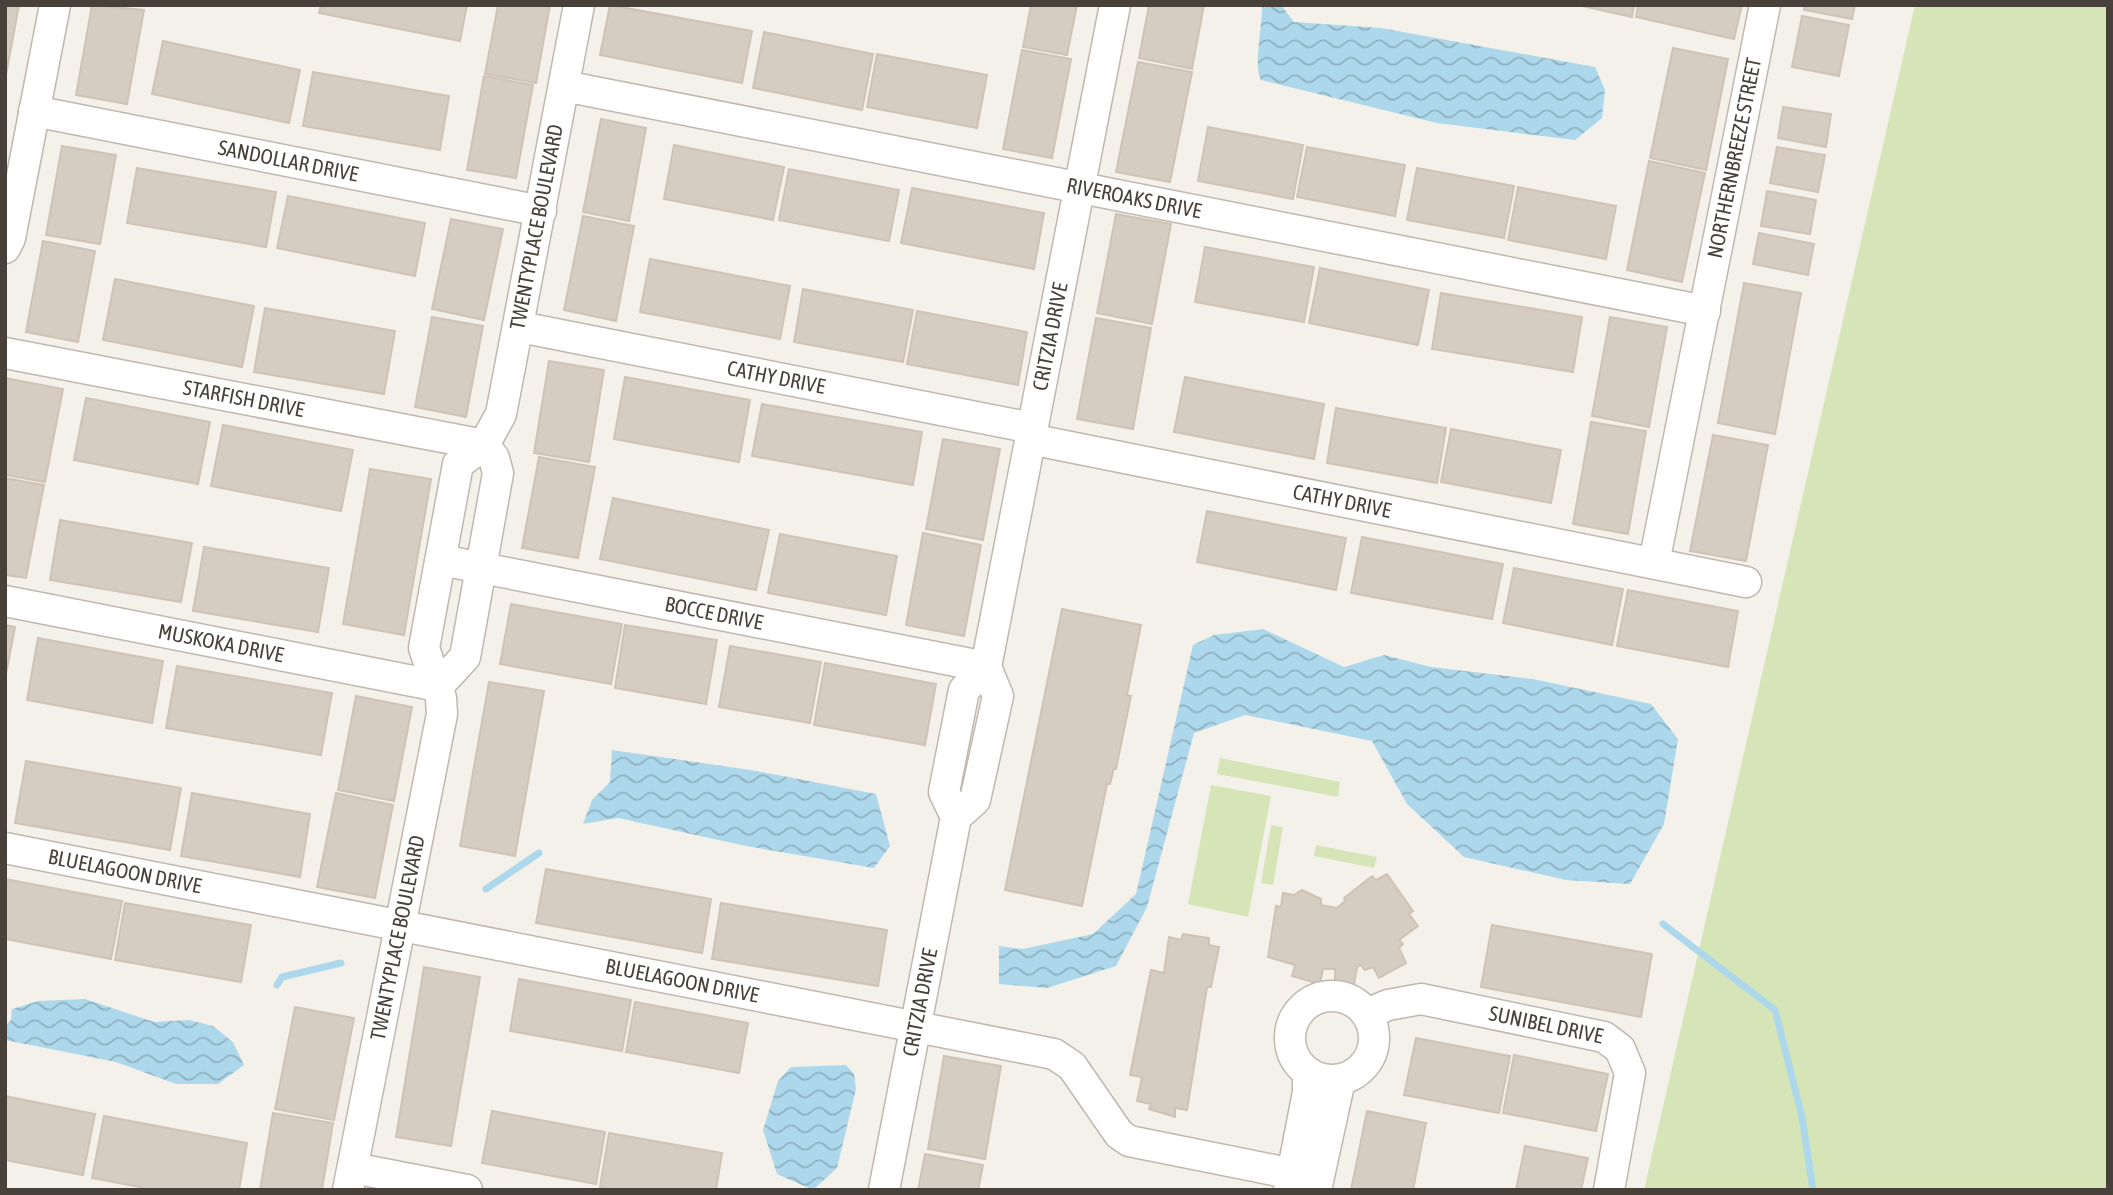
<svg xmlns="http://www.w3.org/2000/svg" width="2113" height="1195" font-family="'Asap Condensed',sans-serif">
<defs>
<pattern id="water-waves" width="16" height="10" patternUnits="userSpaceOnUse" patternTransform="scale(1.75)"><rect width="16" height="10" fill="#add8ec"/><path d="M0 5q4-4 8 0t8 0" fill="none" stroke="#8fb1c0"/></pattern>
</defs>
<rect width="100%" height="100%" fill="#f4f1eb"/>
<g fill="#d5e5b8">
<polygon points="1915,5 2108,5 2108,1190 1644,1190"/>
<polygon points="1220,758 1340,782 1338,797 1217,774"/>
<polygon points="1211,785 1271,796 1248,917 1188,904"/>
<polygon points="1271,825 1283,827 1273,885 1261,883"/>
<polygon points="1316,845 1377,857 1374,868 1314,856"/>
</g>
<g fill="url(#water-waves)">
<path d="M1262,5H1281L1294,22L1381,28L1595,67L1605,90L1602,118L1575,140L1437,123L1261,80C1253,66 1263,22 1262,5Z"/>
<polygon points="1263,629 1344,667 1384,655 1431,667 1533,679 1651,704 1678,739 1664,824 1630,884 1566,880 1464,857 1407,804 1372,741 1245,715 1194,733 1147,907 1116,966 1047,988 999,984 999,946 1023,949 1093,934 1136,894 1193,645 1214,635"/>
<polygon points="612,750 751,770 876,794 890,846 874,868 746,846 618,818 583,824 592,800 610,782"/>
<polygon points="85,999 154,1022 189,1020 213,1026 233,1042 244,1065 218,1084 176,1084 116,1062 5,1040 5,1026 11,1020 12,1009 38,1001"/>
<polygon points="846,1065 854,1074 856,1089 837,1168 813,1190 777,1174 763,1130 778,1081 791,1067"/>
</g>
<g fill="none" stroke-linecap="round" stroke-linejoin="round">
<g stroke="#add8ec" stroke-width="7">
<polyline points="486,889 539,853"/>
<polyline points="1663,924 1775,1010 1802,1117 1813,1190"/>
<polyline points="277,985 282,977 341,963"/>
</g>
</g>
<g fill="#d5ccc2" stroke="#d0c3b5" stroke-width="2">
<polygon points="5,5 19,5 5,80"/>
<polygon points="92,5 144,10 127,104 76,95"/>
<polygon points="321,5 467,5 460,41 319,13"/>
<polygon points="498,5 550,5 536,83 485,74"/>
<polygon points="610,5 752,31 742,83 600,55"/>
<polygon points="1031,5 1077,5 1067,55 1023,47"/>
<polygon points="1149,5 1204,5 1192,69 1139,58"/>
<polygon points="1578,5 1634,5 1632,17"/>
<polygon points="1638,5 1742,5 1734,39 1636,17"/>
<polygon points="1805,5 1855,5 1852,19 1804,10"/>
<polygon points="1802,16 1849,25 1839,76 1792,67"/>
<polygon points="764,32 873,54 862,110 753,88"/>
<polygon points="163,41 300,70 289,123 152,94"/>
<polygon points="1673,48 1728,59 1706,170 1650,158"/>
<polygon points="1022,50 1071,59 1052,158 1003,149"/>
<polygon points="877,54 987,75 977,128 867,107"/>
<polygon points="1138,62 1192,72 1170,182 1116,172"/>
<polygon points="313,72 449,96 440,150 303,126"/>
<polygon points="484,76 533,85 516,178 467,170"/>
<polygon points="1783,107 1831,114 1826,147 1778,138"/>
<polygon points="601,119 646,128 629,221 583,212"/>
<polygon points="1208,127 1303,145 1293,199 1198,181"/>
<polygon points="674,145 784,167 773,220 664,199"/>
<polygon points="62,146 116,155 100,244 46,235"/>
<polygon points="1307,147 1405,165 1395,216 1297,197"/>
<polygon points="1777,147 1825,155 1818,192 1770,183"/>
<polygon points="1649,161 1705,173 1682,282 1627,270"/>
<polygon points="137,168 276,192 266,247 127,223"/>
<polygon points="1417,168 1514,186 1504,238 1407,220"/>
<polygon points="789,169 899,190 889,241 779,220"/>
<polygon points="1518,187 1616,206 1606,259 1508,240"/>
<polygon points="912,188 1044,213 1034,269 901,243"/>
<polygon points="1767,191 1816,200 1810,234 1761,226"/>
<polygon points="288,196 425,223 415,276 277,248"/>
<polygon points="1116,214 1171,224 1152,324 1097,313"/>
<polygon points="583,216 634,226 616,321 564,310"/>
<polygon points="451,219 503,229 484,320 432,309"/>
<polygon points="1759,233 1814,244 1808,275 1753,264"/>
<polygon points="43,241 95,251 78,342 26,332"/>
<polygon points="1205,247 1314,267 1304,322 1195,302"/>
<polygon points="650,259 790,286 780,339 640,312"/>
<polygon points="1320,268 1429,290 1418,345 1309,323"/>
<polygon points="115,279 254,306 242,367 103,340"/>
<polygon points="1744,283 1801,293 1775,434 1718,423"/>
<polygon points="803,289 913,310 903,362 794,342"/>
<polygon points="1441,293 1582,317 1573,372 1432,349"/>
<polygon points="265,308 395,331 384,394 254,372"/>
<polygon points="917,311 1027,332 1018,385 907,364"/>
<polygon points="432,317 483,326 466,417 415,407"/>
<polygon points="1610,317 1667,327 1649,427 1592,416"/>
<polygon points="1096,318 1151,328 1133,429 1077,419"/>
<polygon points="549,361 604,370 589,462 534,453"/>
<polygon points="625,377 750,400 739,462 614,439"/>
<polygon points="1185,377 1324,404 1314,459 1174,432"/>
<polygon points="5,378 63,389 45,482 5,475"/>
<polygon points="86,398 210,422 198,484 74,460"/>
<polygon points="762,404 922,432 913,485 752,456"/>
<polygon points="1336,408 1446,428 1437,483 1327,463"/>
<polygon points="1591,422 1646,431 1628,534 1573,524"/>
<polygon points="223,425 353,450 341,511 211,486"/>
<polygon points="1451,429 1561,450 1551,503 1441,482"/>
<polygon points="1713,435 1768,445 1746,561 1690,551"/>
<polygon points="943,439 1000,449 983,540 926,529"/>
<polygon points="539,457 595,467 578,558 522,548"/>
<polygon points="370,469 431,479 404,635 343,624"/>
<polygon points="5,478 44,485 26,578 5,575"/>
<polygon points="613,498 769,530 756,590 600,559"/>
<polygon points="1207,511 1346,538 1336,590 1197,562"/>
<polygon points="60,520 192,543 181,602 50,580"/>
<polygon points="923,533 981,545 964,636 906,625"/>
<polygon points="780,534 897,556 886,615 768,593"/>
<polygon points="1362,537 1503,564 1492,619 1351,593"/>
<polygon points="204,547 329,568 318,632 193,611"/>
<polygon points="1514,568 1623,589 1612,645 1503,623"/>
<polygon points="1628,590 1738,611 1728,667 1617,646"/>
<polygon points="511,604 622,624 611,684 500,664"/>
<polygon points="1062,609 1141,625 1127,695 1131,696 1116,769 1114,768 1110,784 1107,784 1082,906 1005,890"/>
<polygon points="5,625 15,627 5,679"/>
<polygon points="625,625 717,640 706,704 615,688"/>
<polygon points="38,638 163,661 152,723 27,700"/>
<polygon points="730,646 821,662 810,723 719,707"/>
<polygon points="825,663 936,684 925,745 814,725"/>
<polygon points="177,666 332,693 321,755 166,728"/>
<polygon points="489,682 544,691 515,856 460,846"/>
<polygon points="356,696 412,707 394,801 338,790"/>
<polygon points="26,761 181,788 170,850 15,823"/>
<polygon points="192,793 310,814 300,877 181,856"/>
<polygon points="336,793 393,805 375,898 317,887"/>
<polygon points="546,869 711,899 702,953 536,923"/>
<polygon points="1387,874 1413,911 1409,914 1418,926 1399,940 1403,944 1399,948 1406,963 1379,978 1373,967 1365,970 1361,965 1357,967 1353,991 1335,985 1335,969 1323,969 1320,984 1292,976 1295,965 1268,957 1276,906 1281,907 1283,893 1294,895 1302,890 1321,899 1321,905 1337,908 1345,901 1344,898 1372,876 1376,880"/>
<polygon points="5,879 122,901 111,959 5,939"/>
<polygon points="125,903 251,925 241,982 115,960"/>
<polygon points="721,903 887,930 878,986 712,959"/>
<polygon points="1492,925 1652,954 1641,1017 1481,987"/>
<polygon points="1183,934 1209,938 1209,945 1219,947 1211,987 1207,987 1187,1110 1175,1108 1175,1117 1149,1109 1151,1104 1137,1101 1142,1077 1130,1075 1151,970 1164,973 1169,937 1181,940"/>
<polygon points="424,967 480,977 451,1146 396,1137"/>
<polygon points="519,979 631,1000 622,1051 510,1031"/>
<polygon points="635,1002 748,1023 739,1073 626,1052"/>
<polygon points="295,1007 354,1018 334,1120 275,1109"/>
<polygon points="1416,1038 1510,1056 1499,1113 1404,1095"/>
<polygon points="1514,1055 1608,1074 1596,1131 1503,1113"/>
<polygon points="944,1056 1001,1066 985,1159 928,1149"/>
<polygon points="5,1096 95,1114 83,1175 5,1160"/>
<polygon points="492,1111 605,1132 596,1184 482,1163"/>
<polygon points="1367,1111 1426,1123 1413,1190 1351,1190"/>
<polygon points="273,1113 333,1123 322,1190 260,1190"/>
<polygon points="104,1116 247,1143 239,1190 155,1190 92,1178"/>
<polygon points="609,1133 722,1153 716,1190 616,1190 600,1187"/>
<polygon points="1525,1146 1588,1158 1581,1190 1516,1190"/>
<polygon points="925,1154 983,1165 978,1190 918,1190"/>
</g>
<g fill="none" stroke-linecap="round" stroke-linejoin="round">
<g stroke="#c0b8ae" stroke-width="33">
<g id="minor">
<path id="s1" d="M564,86L1705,311"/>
<path id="s2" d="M34,111L541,211"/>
<polyline points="5,248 10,238 55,5"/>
<path id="s3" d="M520,327L1032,428"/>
<path id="s4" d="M5,353L484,445"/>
<path id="s5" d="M1030,439L1746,582"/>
<path id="s6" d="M441,560L986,667"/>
<path id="s7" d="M1654,563L1765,5"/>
<path id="s8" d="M5,601L438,686"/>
<polyline points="438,686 465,657 498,473 494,458 484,445"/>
<polyline points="956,817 975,800 998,696 986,667"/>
<path id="s9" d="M5,848L1054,1054L1072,1066L1119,1134L1129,1141L1318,1179"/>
<circle cx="1332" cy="1038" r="42"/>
<path id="s10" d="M1367,1014L1388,1005L1421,999L1604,1037L1620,1049L1630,1073L1609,1190"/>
<polyline points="353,1168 467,1190"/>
<path id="s11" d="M348,1190L442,714L441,698L424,648L458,464L484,445L501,414L579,5"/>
<path id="s12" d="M884,1190L956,817L944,792L964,690L986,667L1115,5"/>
<polyline points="1289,1190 1308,1092 1308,1073"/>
<polyline points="1316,1190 1340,1080"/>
</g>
</g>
<use href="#minor" stroke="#fff" stroke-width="30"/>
</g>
<g text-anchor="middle" stroke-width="7" stroke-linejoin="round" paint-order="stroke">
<g font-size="21" fill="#484139" stroke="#fff">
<text dy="7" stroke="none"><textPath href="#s7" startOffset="413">NORTHERNBREEZE STREET</textPath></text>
<text dy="7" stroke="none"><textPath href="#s2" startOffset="259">SANDOLLAR DRIVE</textPath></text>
<text dy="7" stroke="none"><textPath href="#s1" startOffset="581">RIVEROAKS DRIVE</textPath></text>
<text dy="7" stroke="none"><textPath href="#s11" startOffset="999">TWENTYPLACE BOULEVARD</textPath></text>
<text dy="7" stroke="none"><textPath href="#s12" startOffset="880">CRITZIA DRIVE</textPath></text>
<text dy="7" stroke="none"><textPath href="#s3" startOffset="261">CATHY DRIVE</textPath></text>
<text dy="7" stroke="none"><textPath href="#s4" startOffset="243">STARFISH DRIVE</textPath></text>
<text dy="7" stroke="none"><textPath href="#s5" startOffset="318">CATHY DRIVE</textPath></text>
<text dy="7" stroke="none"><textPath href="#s6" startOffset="278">BOCCE DRIVE</textPath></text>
<text dy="7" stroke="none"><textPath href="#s8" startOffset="220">MUSKOKA DRIVE</textPath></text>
<text dy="7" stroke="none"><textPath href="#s9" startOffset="122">BLUELAGOON DRIVE</textPath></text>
<text dy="7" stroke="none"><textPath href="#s11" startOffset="257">TWENTYPLACE BOULEVARD</textPath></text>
<text dy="7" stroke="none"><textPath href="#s9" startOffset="690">BLUELAGOON DRIVE</textPath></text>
<text dy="7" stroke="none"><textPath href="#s12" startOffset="191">CRITZIA DRIVE</textPath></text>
<text dy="7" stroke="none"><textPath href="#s10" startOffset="184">SUNIBEL DRIVE</textPath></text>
</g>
</g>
<rect width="2113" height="1195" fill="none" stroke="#484139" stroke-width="14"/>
</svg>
